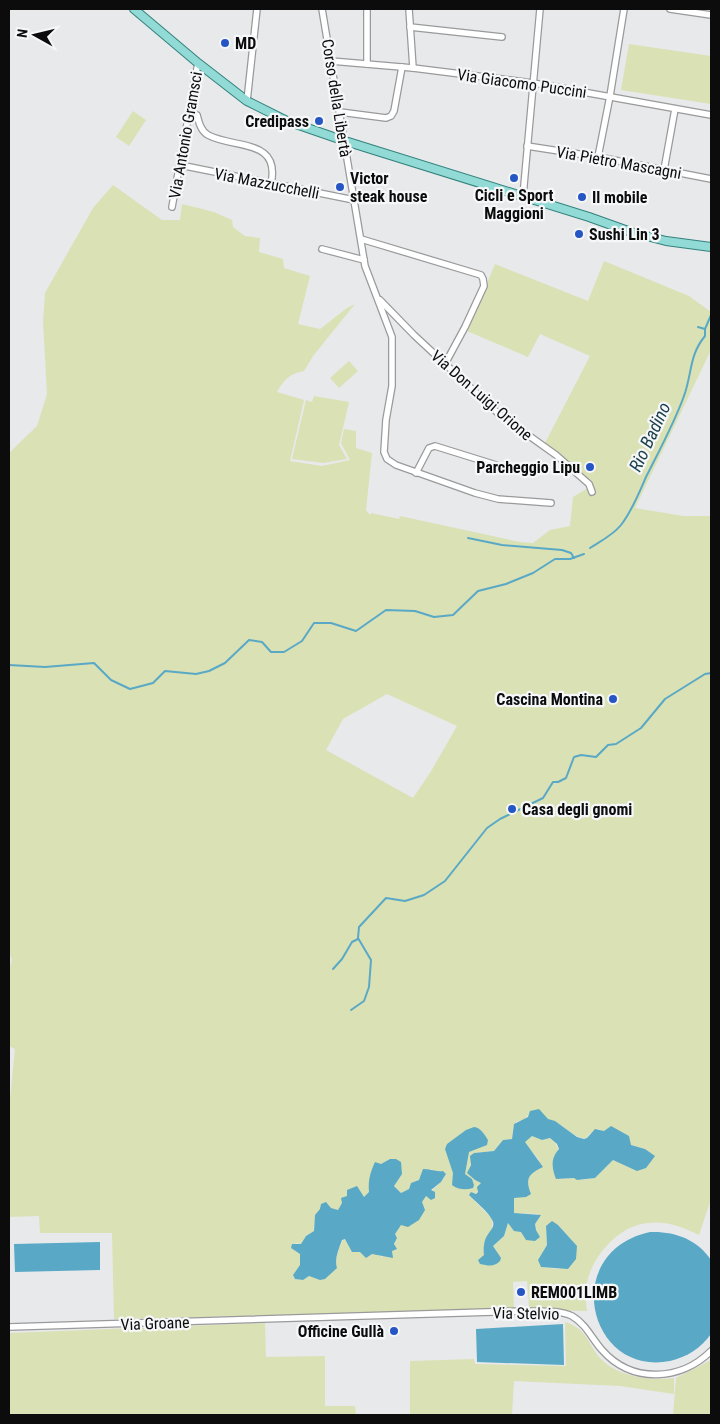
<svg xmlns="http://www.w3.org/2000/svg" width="720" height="1424" font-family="'Roboto Condensed',sans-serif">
<rect width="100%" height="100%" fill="#e8e9eb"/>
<g fill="#dae1b5" fill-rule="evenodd">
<polygon points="629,44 711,56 711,104 621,90"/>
<polygon points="133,111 146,120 129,146 116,137"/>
<path d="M113,185L162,220H180L182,204L214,212L232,220L233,227L245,236L260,238L259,252L283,259L284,268L310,276L298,324L320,329L347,308L355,304L313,356L304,371C291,373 283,380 277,392L304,400L290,461L322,466L350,460L341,443L344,429L356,431V448L372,453L366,510L370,515L371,513L399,519L400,516L520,542L533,543L550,530L570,526L573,497L591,486L544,445L590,356L540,334L528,357L467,331L495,264L588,301L604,261L689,296L711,312V350L635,508L683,516H711V1125L710,1127L711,1128V1199L699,1235C662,1216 630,1217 603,1250C588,1269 583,1287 587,1311L531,1310L529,1306L527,1281L513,1282L514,1310L114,1319L112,1233H40L39,1216L9,1217V1109L15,1049L9,1046V971L12,960L9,952V453L37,426L47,394L43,322L45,293L93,208ZM387,694L457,726L430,773L413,798L326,750L343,719ZM528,1115C545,1118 555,1120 569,1131C575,1135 580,1139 587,1138L589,1134L599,1129L631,1145L645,1149L613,1160L595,1178L582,1180L574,1178L556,1179C558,1163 564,1149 550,1138L542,1140L532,1136L524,1142L539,1160C536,1170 523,1180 529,1190L526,1197H514V1213L537,1214L540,1216L535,1224L536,1230L538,1233L508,1223L504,1236L493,1246L500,1258L483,1251L492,1231V1219L469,1195C479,1194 477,1191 481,1182L475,1180L468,1173L474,1153L494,1151L503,1140L512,1139L513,1129L516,1122L525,1119ZM390,1159L394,1186L401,1193L409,1189L411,1183L419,1180L431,1169L435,1172L443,1171L446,1174C443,1183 432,1188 428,1197L425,1196L398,1228L394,1234L397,1238L392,1251L382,1257L378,1254L360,1252L346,1239L343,1240L339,1248L335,1264L313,1277L309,1276L303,1280L295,1279L293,1275L300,1265V1254L291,1248L296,1243L301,1244L306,1236L314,1231C313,1219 318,1211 328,1204L331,1208L338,1210L347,1196L364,1197L369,1193C368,1178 378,1165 390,1159ZM558,1225L577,1246L559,1269L542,1267L538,1260L547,1245L546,1226Z"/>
<polygon points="349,361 358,371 339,388 330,378"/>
<polygon points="314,396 349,402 339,445 347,459 323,463 292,459 306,400 312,402"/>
<path d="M565,1322C590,1330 587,1346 603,1361C620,1377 651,1381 674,1378V1394L620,1386L514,1381L512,1415H410V1361L474,1359L475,1364L566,1366Z"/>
<polygon points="265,1323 266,1357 325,1356 325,1406 355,1406 356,1415 9,1415 9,1333"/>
<polygon points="711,1360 711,1415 673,1415 676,1378"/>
</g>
<g fill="#59a9c6">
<path d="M539,1109L548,1119L555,1121L577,1137L584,1139L587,1138L595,1129L604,1131L611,1126L629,1136L631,1145L645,1149L655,1156L646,1168L637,1171L613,1160L595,1178L577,1180L574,1178L556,1179C552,1168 550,1159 559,1149L557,1144L550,1138L542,1140L532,1136L525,1142L543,1167C528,1174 525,1179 531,1194L526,1197L514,1198V1213L541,1215L535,1224L536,1230L540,1237L535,1241L526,1240L521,1232L514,1231L508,1223L504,1236L493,1246L501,1258L500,1261C494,1267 489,1266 480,1264L478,1260L484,1255C483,1250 484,1240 487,1236C490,1230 497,1226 491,1218C486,1210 476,1202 469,1195L471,1192L476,1194L478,1192L477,1187L481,1183L475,1180L467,1173L471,1165L470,1156L474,1153L494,1151L503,1140L512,1139L514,1124L528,1117L530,1111Z"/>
<path d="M474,1127C481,1128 484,1134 488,1140L487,1145L469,1152L465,1174L472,1179L474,1185L473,1188C466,1190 458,1190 452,1185L453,1173L445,1149L447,1144L466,1130Z"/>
<path d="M390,1159H396L401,1162L402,1174L394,1186L401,1193L409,1189L411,1183L419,1180L423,1169C430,1169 436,1172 443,1171L446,1174L441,1182L431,1190L435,1192V1198L431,1200L426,1196L422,1202L425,1210L419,1220L408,1227L401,1225L395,1234L397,1238L394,1244L397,1249L392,1251L393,1258L372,1254L366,1258L360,1252H352L345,1239L342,1240C339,1248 334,1260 337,1268L325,1279L320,1280L309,1276L303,1280L295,1279L293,1275L300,1265V1254L291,1248L292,1244H301L306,1236L314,1231L315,1215L320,1209L321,1204L326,1202L331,1208L338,1210L342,1203L341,1198L347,1196V1190L357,1186L364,1197L369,1192C368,1181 370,1173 375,1162L381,1164Z"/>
<polygon points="552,1221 558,1225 577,1246 576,1259 568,1269 541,1267 538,1260 547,1245 546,1226"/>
<path d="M650,1232C674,1231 697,1239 711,1260V1334C701,1348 687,1357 670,1361C588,1377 559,1252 650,1232Z"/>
<polygon points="100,1242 100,1270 15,1272 14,1244"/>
<polygon points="563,1324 564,1365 477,1362 476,1329"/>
</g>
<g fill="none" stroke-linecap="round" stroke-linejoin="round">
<g stroke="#59a9c6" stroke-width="2">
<polyline points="705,329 711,315"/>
<polyline points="468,538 502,545 562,550 571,553 574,558"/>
<path d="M590,548C601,541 613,535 621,525C632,511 639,493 646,477C659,451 676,420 685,393C692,371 690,354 705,336V329L698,327"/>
<polyline points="9,665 45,667 94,663 111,680 130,689 153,683 165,671 196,674 209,671 225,663 249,640 262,642 271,652 284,652 302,641 314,623 331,623 356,631 386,610 415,611 434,617 453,615 478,591 506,584 533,573 555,559 570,559 584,554"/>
<polyline points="333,969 342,959 352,942 358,939"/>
<polyline points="351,1010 364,1001 369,987 371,960 358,938 359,927 386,898 405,901 424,895 445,881 487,828 500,819 543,798 553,782 558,782 566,778 574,757 581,755 596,757 608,745 616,744 641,728 665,699 705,674 711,673"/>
</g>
<g stroke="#999a9b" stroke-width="8">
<g id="minor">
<polyline points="322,9 365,266 392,337 392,386 386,420 384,452 387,459 396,465 475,493 498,499 551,503"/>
<polyline points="367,9 367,64"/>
<polyline points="409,9 413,68"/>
<polyline points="670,9 711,15"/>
<polyline points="410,27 502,37"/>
<polyline points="331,61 413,68 533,83 711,115"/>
<polyline points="247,101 257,9"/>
<path d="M189,112L197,115C199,123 201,131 208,135C234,149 281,138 271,184"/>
<polyline points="340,112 386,118 391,116 394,111 402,67"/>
<polyline points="527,146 598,157 711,179"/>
<polyline points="598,157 610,96 624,9"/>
<polyline points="180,165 354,200"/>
<polyline points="664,170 675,109"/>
<polyline points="523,196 540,9"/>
<polyline points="172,207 198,63"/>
<polyline points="361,239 481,275 483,279 484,286 465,327 445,364"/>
<polyline points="322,249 364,260"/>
<polyline points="380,300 414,335 500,415 556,455 589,484 592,492"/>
<polyline points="416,473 429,448 435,446 496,465"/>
<path d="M9,1327L522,1311C538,1312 558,1309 572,1316C586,1324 592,1339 602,1350C632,1384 681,1381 711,1351"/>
</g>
</g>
<g stroke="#33827d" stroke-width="10">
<polyline id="major" points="134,9 198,63 247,101 287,121 345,141 589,217 631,232 666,241 711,247"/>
</g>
<use href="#minor" stroke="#fff" stroke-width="5.5"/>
<use href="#major" stroke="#91dad5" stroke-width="8"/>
</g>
<g fill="#2656c4" stroke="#f6f7f8" stroke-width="2">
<circle cx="225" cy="43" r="5"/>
<circle cx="319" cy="121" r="5"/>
<circle cx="514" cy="178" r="5"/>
<circle cx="340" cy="187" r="5"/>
<circle cx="582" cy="197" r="5"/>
<circle cx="579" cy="234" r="5"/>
<circle cx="590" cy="467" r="5"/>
<circle cx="613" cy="699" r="5"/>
<circle cx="512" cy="809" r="5"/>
<circle cx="521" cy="1292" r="5"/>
<circle cx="394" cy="1331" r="5"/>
</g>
<g text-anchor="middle" stroke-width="4.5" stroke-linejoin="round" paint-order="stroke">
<g font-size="16" font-weight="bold" fill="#0c0c0d" stroke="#f6f7f8" text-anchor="start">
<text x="235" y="49">MD</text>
<text x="309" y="127" text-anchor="end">Credipass</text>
<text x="350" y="184">Victor<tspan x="350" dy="18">steak house</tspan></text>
<text x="514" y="201" text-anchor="middle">Cicli e Sport<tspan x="514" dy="18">Maggioni</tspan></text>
<text x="592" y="203">Il mobile</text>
<text x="589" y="240">Sushi Lin 3</text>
<text x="580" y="473" text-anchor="end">Parcheggio Lipu</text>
<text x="603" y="705" text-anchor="end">Cascina Montina</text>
<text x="522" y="815">Casa degli gnomi</text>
<text x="531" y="1298">REM001LIMB</text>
<text x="384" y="1337" text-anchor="end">Officine Gullà</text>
</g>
<g font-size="16" fill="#0c0c0d" stroke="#f6f7f8">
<text transform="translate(522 83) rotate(8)" y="6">Via Giacomo Puccini</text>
<text transform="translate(337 98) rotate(81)" y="6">Corso della Libertà</text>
<text transform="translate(185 135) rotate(-80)" y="6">Via Antonio Gramsci</text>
<text transform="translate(619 162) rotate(10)" y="6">Via Pietro Mascagni</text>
<text transform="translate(267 183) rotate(11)" y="6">Via Mazzucchelli</text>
<text transform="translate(482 395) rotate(41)" y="6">Via Don Luigi Orione</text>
<text transform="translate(526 1313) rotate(1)" y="6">Via Stelvio</text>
<text transform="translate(155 1323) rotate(-2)" y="6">Via Groane</text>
</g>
<g font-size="18" font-style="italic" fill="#193e4b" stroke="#f6f7f8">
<text transform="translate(650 437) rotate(-65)" y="6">Rio Badino</text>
</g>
</g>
<rect width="720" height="1424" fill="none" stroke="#0c0c0d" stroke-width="20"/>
<g transform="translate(35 35) rotate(278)" stroke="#f6f7f8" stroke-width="4" paint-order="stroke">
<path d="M0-4L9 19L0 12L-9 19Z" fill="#0c0c0d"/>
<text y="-8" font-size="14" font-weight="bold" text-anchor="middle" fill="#0c0c0d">N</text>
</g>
</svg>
